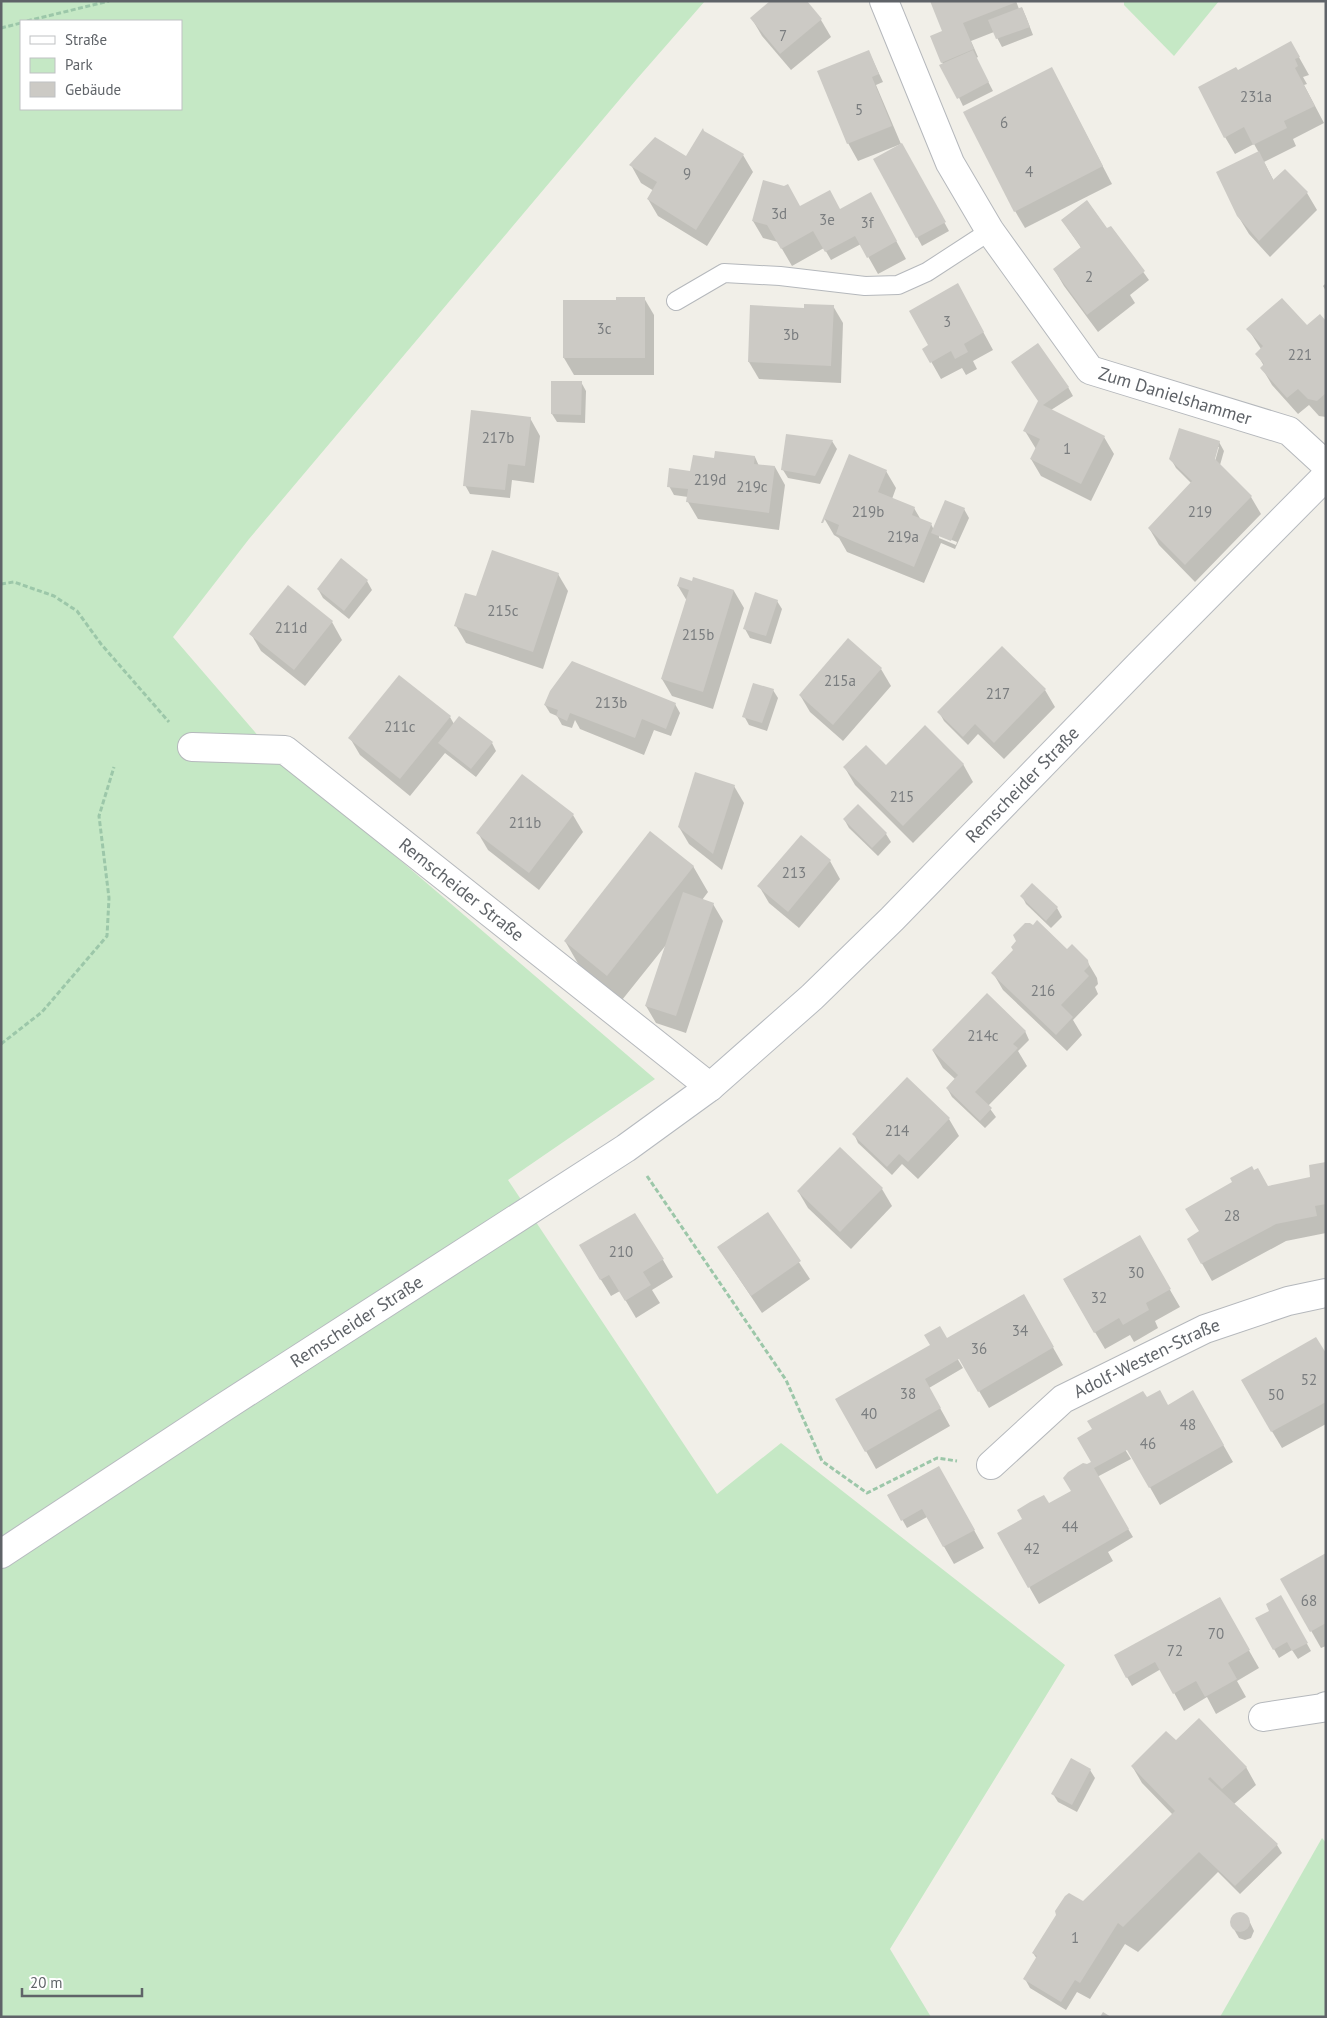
<svg xmlns="http://www.w3.org/2000/svg" width="1327" height="2018" font-family="'PT Sans',sans-serif">
<rect width="100%" height="100%" fill="#f1efe8"/>
<g fill="#c5e8c5" fill-rule="evenodd">
<path d="M1,1H705L636,80L249,539L173,637L267,746L655,1079L508,1180L717,1494L781,1443L1065,1665L890,1949L931,2017H1ZM21,21H181V109H21Z"/>
<polygon points="1124,1 1219,1 1174,56 1124,5"/>
<polygon points="1322,1838 1326,1843 1326,2017 1220,2017"/>
</g>
<g fill="#0003" fill-rule="evenodd">
<polygon points="931,1 1016,1 1019,9 1022,8 1026,17 1033,35 1002,47 994,32 971,41 978,57 976,58 993,91 963,106 942,62 944,32"/>
<polygon points="752,19 821,20 831,37 791,70 762,36"/>
<polygon points="1291,43 1309,75 1303,77 1307,84 1304,85 1324,123 1293,139 1296,146 1264,162 1274,181 1285,171 1307,193 1317,210 1270,257 1249,234 1238,216 1259,153 1254,144 1235,154 1225,137 1237,72"/>
<polygon points="869,52 883,82 876,85 901,144 858,161 848,143"/>
<polygon points="1061,86 1112,184 1025,228 1015,211"/>
<polygon points="902,145 949,231 922,246 875,160"/>
<polygon points="743,155 753,172 707,246 658,216 648,199 654,191 641,183 631,165 686,158"/>
<polygon points="800,208 840,211 880,211 906,259 878,274 861,244 831,260 824,248 792,266 778,242 763,238 753,221"/>
<polygon points="1062,220 1107,230 1111,227 1149,280 1130,295 1135,303 1098,332 1064,286 1054,269 1082,249"/>
<polygon points="1326,283 1326,291 1323,286"/>
<polygon points="644,298 654,315 654,375 574,375 564,358 618,301"/>
<polygon points="967,302 993,350 973,361 977,369 966,375 962,368 941,379 924,349 930,345"/>
<polygon points="833,306 843,323 841,383 759,379 749,362"/>
<polygon points="1326,323 1326,417 1319,416 1309,405 1298,414 1272,385 1262,368 1264,366 1257,354 1261,349 1248,329 1311,332"/>
<polygon points="581,382 586,391 585,423 557,422 552,414"/>
<polygon points="1068,387 1073,396 1051,410 1104,437 1114,454 1091,501 1041,476 1031,459 1036,449 1025,431 1039,402"/>
<polygon points="530,418 540,436 534,483 512,480 510,498 470,494 465,485"/>
<polygon points="832,441 837,449 820,484 788,478 783,470"/>
<path d="M1219,442L1224,451L1220,465L1251,497L1261,514L1195,582L1159,545L1149,528L1192,484L1176,468L1171,459ZM1217,447H1219L1214,465L1212,464Z"/>
<polygon points="755,457 759,466 775,467 785,485 779,530 698,519 688,502 688,497 674,495 669,486 715,460"/>
<path d="M886,471L896,488L892,499L914,508L921,520L931,524L934,530L964,509L969,518L955,549L941,543L924,583L847,552L839,538L834,535L824,518ZM939,535L957,542L956,545L939,538Z"/>
<polygon points="341,560 367,581 372,590 349,619 323,598 318,589"/>
<polygon points="558,574 568,591 543,669 466,643 456,626 477,598"/>
<polygon points="678,586 734,591 744,608 713,709 672,696 662,679 687,601"/>
<polygon points="288,587 332,622 342,640 305,686 261,651 251,634"/>
<polygon points="777,601 782,609 771,644 750,638 745,629"/>
<polygon points="881,669 891,686 843,741 810,712 800,695"/>
<polygon points="773,690 778,698 767,731 749,725 744,716"/>
<polygon points="1045,690 1055,707 1004,759 978,734 968,745 944,721 939,712"/>
<polygon points="675,704 680,713 671,736 654,730 644,755 580,729 575,720 572,728 562,725 557,716 550,713 545,705"/>
<polygon points="450,717 454,724 492,743 496,751 476,777 445,753 410,796 360,755 350,738"/>
<polygon points="963,764 973,782 913,843 855,785 845,768"/>
<polygon points="734,786 744,803 722,870 689,844 679,827"/>
<polygon points="858,806 886,834 891,842 878,856 849,828 844,819"/>
<polygon points="573,815 583,832 539,890 488,850 478,833"/>
<polygon points="830,861 840,879 799,928 769,903 759,886"/>
<polygon points="693,866 708,892 702,900 713,904 723,921 686,1033 656,1023 646,1006 666,945 622,1000 580,967 565,941"/>
<polygon points="1032,885 1057,908 1062,917 1051,928 1026,904 1022,896"/>
<polygon points="1067,950 1087,961 1097,978 1098,984 1095,987 1098,994 1073,1020 1082,1035 1067,1051 1003,990 993,973"/>
<polygon points="1025,1031 1029,1040 1018,1051 1027,1066 988,1106 996,1117 985,1128 952,1097 947,1088 955,1079 943,1068 933,1051"/>
<polygon points="949,1119 959,1136 918,1179 902,1164 892,1175 858,1143 854,1134"/>
<polygon points="1326,1163 1326,1233 1286,1241 1212,1281 1188,1239 1268,1187 1312,1178"/>
<polygon points="882,1189 892,1206 851,1249 808,1208 798,1191"/>
<polygon points="767,1214 810,1279 762,1313 718,1247"/>
<polygon points="1139,1237 1180,1307 1155,1321 1158,1328 1134,1342 1130,1335 1105,1349 1064,1280"/>
<polygon points="663,1260 673,1277 652,1290 660,1303 636,1318 620,1291 611,1296 590,1262"/>
<polygon points="1023,1295 1063,1365 989,1408 959,1357 957,1358 963,1368 929,1388 950,1426 876,1469 837,1399 932,1345 947,1340"/>
<polygon points="1326,1355 1326,1424 1282,1448 1242,1381"/>
<polygon points="1193,1392 1233,1462 1160,1505 1122,1438 1119,1440 1131,1459 1097,1477 1133,1537 1108,1552 1113,1561 1039,1604 999,1534 1072,1491 1087,1465 1092,1462 1147,1399 1168,1407"/>
<polygon points="949,1485 984,1548 954,1564 927,1517 907,1528 889,1496"/>
<polygon points="1326,1554 1326,1646 1321,1648 1282,1580"/>
<polygon points="1281,1597 1311,1651 1298,1659 1292,1650 1279,1658 1257,1619 1271,1611"/>
<polygon points="1219,1598 1259,1668 1237,1681 1246,1697 1216,1714 1207,1697 1184,1711 1161,1669 1132,1686 1115,1656"/>
<polygon points="1176,1742 1246,1767 1256,1785 1234,1804 1277,1845 1282,1853 1240,1894 1218,1872 1138,1952 1125,1944 1090,1999 1077,1992 1066,2010 1030,1988 1025,1979 1037,1959 1033,1953 1173,1815 1142,1783 1132,1766"/>
<polygon points="1090,1770 1095,1778 1077,1812 1058,1802 1053,1794"/>
<polygon points="1240,1913 1247,1916 1254,1931 1251,1938 1245,1940 1239,1938 1231,1924 1234,1916"/>
</g>
<g fill="#cccac5">
<polygon points="770,1 807,1 822,19 780,54 750,18"/>
<polygon points="930,1 1014,2 1019,1 963,23 974,49 941,63 930,36 942,31"/>
<polygon points="1022,7 1030,27 996,39 988,20"/>
<polygon points="1291,41 1300,57 1295,59 1298,66 1295,68 1315,106 1284,121 1287,128 1253,145 1244,127 1224,138 1198,87 1236,67 1238,70"/>
<polygon points="869,50 879,74 872,77 892,126 847,144 817,71"/>
<polygon points="973,50 989,82 957,99 939,65"/>
<polygon points="1052,67 1103,166 1014,212 963,112"/>
<polygon points="703,128 704,131 744,154 696,230 647,199 657,182 629,165 655,137 686,156"/>
<polygon points="902,143 946,222 916,238 873,159"/>
<polygon points="1259,151 1273,180 1285,169 1308,192 1259,241 1237,216 1216,172"/>
<polygon points="763,180 784,186 788,184 800,206 830,190 840,209 871,192 897,241 867,258 855,236 825,252 813,231 781,249 767,225 752,221"/>
<polygon points="1087,200 1107,228 1111,226 1145,271 1087,315 1053,269 1081,247 1061,220"/>
<polygon points="958,283 984,332 964,344 968,352 955,359 951,351 930,363 922,349 928,345 909,311"/>
<polygon points="616,297 645,297 645,358 563,358 563,300 616,300"/>
<polygon points="1282,298 1307,325 1320,314 1326,321 1326,393 1317,401 1308,399 1298,389 1287,398 1260,368 1264,364 1255,354 1263,346 1246,329"/>
<polygon points="804,304 834,305 831,366 748,362 750,305 804,308"/>
<polygon points="1038,343 1069,387 1043,405 1105,436 1081,484 1030,459 1040,439 1023,431 1038,401 1011,362"/>
<polygon points="551,381 582,381 581,415 551,414"/>
<polygon points="471,410 531,417 525,466 508,464 505,490 463,486"/>
<polygon points="1179,428 1220,441 1215,459 1252,496 1185,565 1148,528 1192,481 1169,459"/>
<polygon points="786,434 833,440 815,476 781,470"/>
<polygon points="715,451 755,456 754,464 775,466 769,513 686,502 688,489 667,487 669,468 690,471 693,455 714,458"/>
<polygon points="849,454 887,470 878,492 915,507 912,515 932,523 914,567 836,534 839,525 825,519 823,523 821,523"/>
<polygon points="945,500 965,508 951,541 931,533"/>
<polygon points="492,550 559,573 533,652 454,626 465,593 476,596"/>
<polygon points="341,558 368,580 344,611 317,589"/>
<polygon points="680,577 692,581 693,577 734,590 703,692 661,679 689,590 677,586"/>
<polygon points="288,585 333,621 294,670 249,634"/>
<polygon points="755,592 778,600 766,636 743,629"/>
<polygon points="848,638 882,668 833,725 799,695"/>
<polygon points="1002,646 1046,689 994,743 975,724 963,737 937,712"/>
<polygon points="572,661 676,703 666,729 642,719 635,738 570,713 567,721 556,716 558,710 544,705 550,691"/>
<polygon points="399,675 451,716 400,779 348,738"/>
<polygon points="753,683 774,689 762,723 742,717"/>
<polygon points="459,716 493,742 471,769 438,743"/>
<polygon points="925,725 964,764 903,826 843,767 866,745 886,765"/>
<polygon points="695,772 735,785 713,854 678,827"/>
<polygon points="522,774 574,814 529,873 476,833"/>
<polygon points="858,804 887,833 872,848 843,819"/>
<polygon points="650,831 694,866 607,976 564,941"/>
<polygon points="801,835 831,860 788,912 757,886"/>
<polygon points="1032,883 1058,907 1046,921 1020,896"/>
<polygon points="683,892 714,903 676,1016 645,1006"/>
<polygon points="1037,920 1067,949 1072,944 1088,960 1089,966 1084,971 1089,976 1061,1005 1073,1017 1056,1035 991,973 1013,950 1011,947 1016,941 1013,935 1025,923 1030,923 1033,925"/>
<polygon points="987,993 1026,1031 1013,1044 1018,1048 975,1092 992,1108 980,1121 946,1088 958,1075 932,1050"/>
<polygon points="907,1077 950,1118 908,1162 899,1154 887,1167 852,1134"/>
<polygon points="840,1147 883,1188 840,1232 797,1191"/>
<polygon points="1326,1162 1326,1204 1315,1206 1317,1216 1276,1224 1201,1264 1187,1239 1199,1231 1185,1209 1232,1182 1230,1178 1252,1166 1254,1170 1258,1168 1268,1186 1310,1177 1309,1165"/>
<polygon points="768,1212 801,1261 751,1296 717,1247"/>
<polygon points="635,1213 664,1259 643,1272 651,1285 625,1301 609,1275 600,1280 579,1245"/>
<polygon points="1140,1235 1171,1289 1146,1303 1149,1310 1123,1325 1119,1318 1094,1333 1063,1279"/>
<polygon points="1024,1294 1054,1347 978,1392 959,1359 925,1379 941,1408 865,1452 835,1399 930,1345 924,1335 940,1326 947,1338"/>
<polygon points="1316,1337 1326,1353 1326,1402 1271,1432 1241,1380"/>
<polygon points="1160,1390 1168,1405 1193,1390 1224,1445 1149,1488 1127,1450 1094,1468 1129,1529 1028,1588 997,1533 1022,1519 1017,1510 1030,1502 1044,1495 1049,1503 1071,1491 1063,1478 1068,1472 1083,1463 1087,1464 1091,1462 1077,1438 1092,1429 1087,1421 1143,1391 1147,1397"/>
<polygon points="939,1466 975,1530 943,1547 922,1509 901,1521 887,1495"/>
<polygon points="1326,1553 1326,1623 1310,1632 1280,1579"/>
<polygon points="1281,1595 1308,1643 1292,1651 1287,1642 1273,1650 1255,1618 1269,1611 1266,1604"/>
<polygon points="1220,1597 1250,1650 1228,1663 1237,1679 1205,1697 1196,1681 1173,1694 1155,1662 1126,1678 1114,1655"/>
<polygon points="1199,1718 1247,1767 1222,1789 1210,1777 1208,1779 1278,1844 1235,1886 1199,1852 1123,1927 1118,1923 1080,1983 1075,1980 1061,2002 1023,1979 1037,1956 1032,1953 1056,1915 1055,1911 1065,1896 1069,1893 1083,1901 1175,1811 1131,1766 1166,1731 1176,1740"/>
<polygon points="1071,1758 1091,1769 1072,1805 1051,1794"/>
<circle cx="1240" cy="1922" r="10"/>
<polygon points="1103,2012 1111,2017 1100,2017"/>
</g>
<g fill="none" stroke-linecap="round" stroke-linejoin="round">
<g stroke="#b5b8bc" stroke-width="20">
<polyline id="service" points="676,301 724,273 780,276 865,286 898,285 927,272 990,231"/>
</g>
<g stroke="#b5b8bc" stroke-width="30">
<g id="minor">
<path id="s1" d="M884,1L950,163L990,231L1090,370L1289,431L1326,465"/>
<path id="s2" d="M192,747L285,750L710,1087"/>
<path id="s3" d="M991,1465L1063,1399L1205,1329L1288,1301L1326,1293"/>
<polyline points="1263,1717 1322,1708 1326,1706"/>
</g>
</g>
<g stroke="#b6babf" stroke-width="30">
<g id="secondary">
<path id="s4" d="M1,1554L221,1409L626,1148L710,1087L812,997L892,919L1139,665L1326,476"/>
</g>
</g>
<g stroke="#9cc7a9" stroke-width="3" stroke-dasharray="5 2.5" stroke-linecap="butt">
<polyline points="27,21 109,1"/>
<polyline points="1,28 21,23"/>
<polyline points="1,584 14,582 54,596 77,611 101,644 169,722"/>
<polyline points="1,1044 42,1012 107,936 109,898 99,816 114,767"/>
<polyline points="647,1176 786,1380 822,1461 867,1493 937,1458 957,1461"/>
</g>
<use href="#service" stroke="#fff" stroke-width="18"/>
<use href="#minor" stroke="#fff" stroke-width="28"/>
<use href="#secondary" stroke="#fff" stroke-width="28"/>
</g>
<g text-anchor="middle" stroke-width="4.5" stroke-linejoin="round" paint-order="stroke">
<g font-size="15" fill="#7a7d7f">
<text x="783" y="41">7</text>
<text x="1256" y="102">231a</text>
<text x="859" y="115">5</text>
<text x="1004" y="128">6</text>
<text x="1029" y="177">4</text>
<text x="687" y="179">9</text>
<text x="779" y="219">3d</text>
<text x="827" y="225">3e</text>
<text x="867" y="228">3f</text>
<text x="1089" y="282">2</text>
<text x="947" y="327">3</text>
<text x="604" y="334">3c</text>
<text x="791" y="340">3b</text>
<text x="1300" y="360">221</text>
<text x="498" y="443">217b</text>
<text x="1067" y="454">1</text>
<text x="710" y="485">219d</text>
<text x="752" y="492">219c</text>
<text x="868" y="517">219b</text>
<text x="1200" y="517">219</text>
<text x="903" y="542">219a</text>
<text x="503" y="616">215c</text>
<text x="291" y="633">211d</text>
<text x="698" y="640">215b</text>
<text x="840" y="686">215a</text>
<text x="998" y="699">217</text>
<text x="611" y="708">213b</text>
<text x="400" y="732">211c</text>
<text x="902" y="802">215</text>
<text x="525" y="828">211b</text>
<text x="794" y="878">213</text>
<text x="1043" y="996">216</text>
<text x="983" y="1041">214c</text>
<text x="897" y="1136">214</text>
<text x="1232" y="1221">28</text>
<text x="621" y="1257">210</text>
<text x="1136" y="1278">30</text>
<text x="1099" y="1303">32</text>
<text x="1020" y="1336">34</text>
<text x="979" y="1354">36</text>
<text x="1309" y="1385">52</text>
<text x="908" y="1399">38</text>
<text x="1276" y="1400">50</text>
<text x="869" y="1419">40</text>
<text x="1188" y="1430">48</text>
<text x="1148" y="1449">46</text>
<text x="1070" y="1532">44</text>
<text x="1032" y="1554">42</text>
<text x="1309" y="1606">68</text>
<text x="1216" y="1639">70</text>
<text x="1175" y="1656">72</text>
<text x="1075" y="1943">1</text>
</g>
<g font-size="18" fill="#5f6368" stroke="#fff">
<text dy="6" stroke="none"><textPath href="#s1" startOffset="514">Zum Danielshammer</textPath></text>
<text dy="6" stroke="none"><textPath href="#s4" startOffset="1284">Remscheider Straße</textPath></text>
<text dy="6" stroke="none"><textPath href="#s2" startOffset="318">Remscheider Straße</textPath></text>
<text dy="6" stroke="none"><textPath href="#s4" startOffset="425">Remscheider Straße</textPath></text>
<text dy="6" stroke="none"><textPath href="#s3" startOffset="191">Adolf-Westen-Straße</textPath></text>
</g>
</g>
<rect width="1327" height="2018" fill="none" stroke="#5f6368" stroke-width="5"/>
<rect x="20" y="20" width="162" height="90" fill="#ffffff" stroke="#bfc1c3"/>
<rect x="30" y="36" width="25" height="8" fill="#ffffff" stroke="#bfc1c3"/>
<text x="65" y="45" font-size="15" fill="#5f6368">Straße</text>
<rect x="30" y="58" width="25" height="15" fill="#c5e8c5" stroke="#bfc1c3"/>
<text x="65" y="70" font-size="15" fill="#5f6368">Park</text>
<rect x="30" y="82" width="25" height="15" fill="#cccac5" stroke="#bfc1c3"/>
<text x="65" y="95" font-size="15" fill="#5f6368">Gebäude</text>
<path d="M22 1988v8h120v-8" fill="none" stroke="#5f6368" stroke-width="2.5"/>
<text x="30" y="1988" font-size="15" fill="#5f6368" stroke="#ffffff" stroke-width="4" paint-order="stroke">20 m</text>
</svg>
